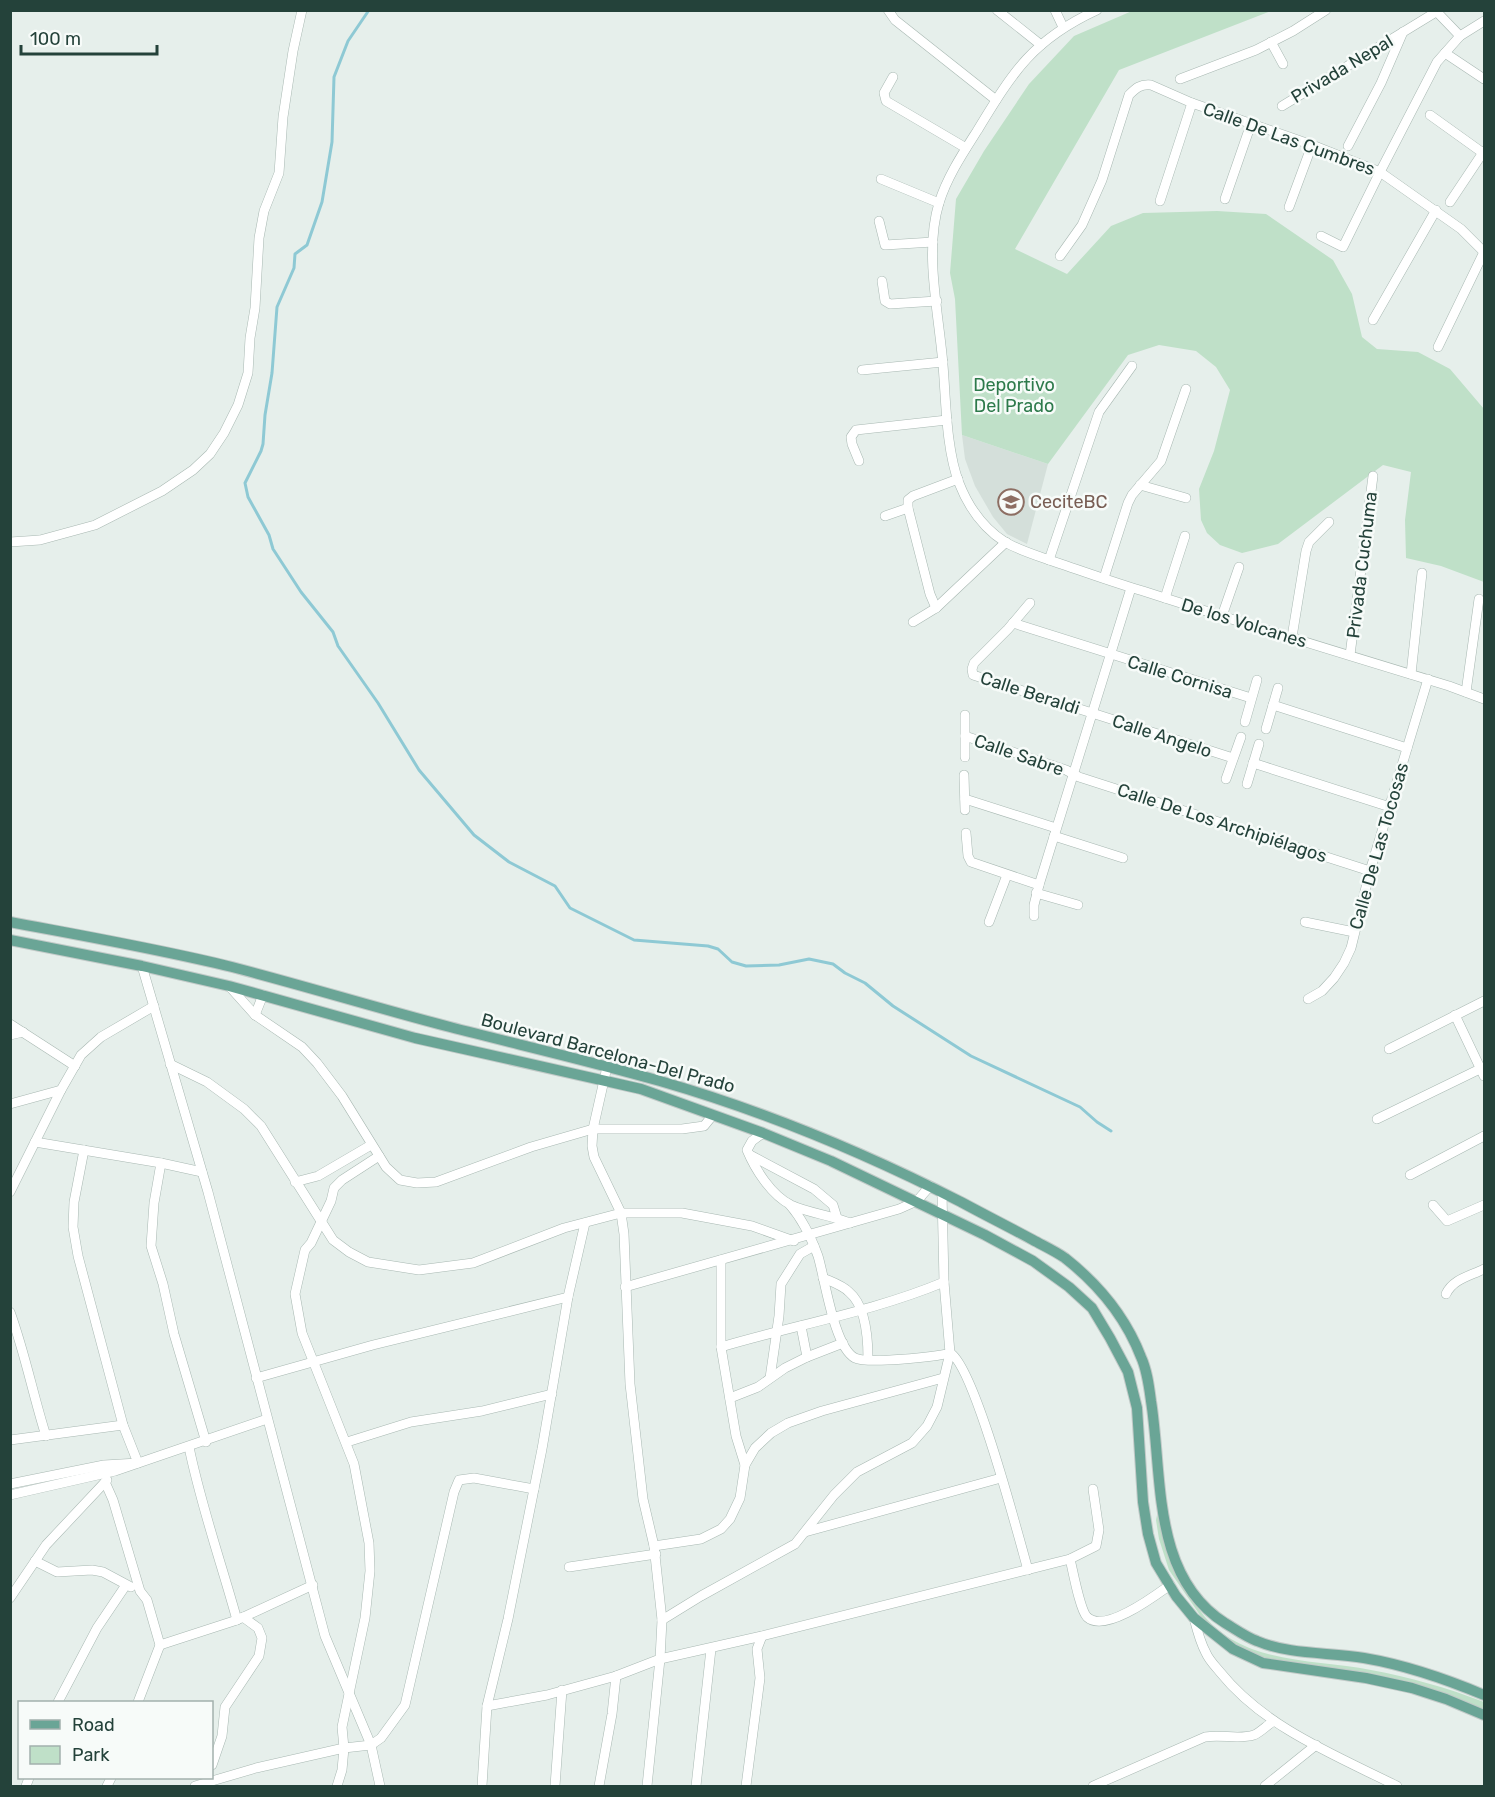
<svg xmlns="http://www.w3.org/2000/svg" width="1495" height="1797" font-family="Rubik,sans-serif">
<rect width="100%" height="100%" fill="#e6efeb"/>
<polygon fill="#d4dfda" points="962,435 1048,464 1027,544 1007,534 993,517 975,486 965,459"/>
<g fill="#bfe0c8">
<polygon points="1132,11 1271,11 1119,70 1015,249 1067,274 1111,226 1143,213 1217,211 1266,214 1333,260 1352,294 1362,337 1377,349 1418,352 1450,369 1484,409 1484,582 1441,566 1406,558 1405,520 1411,472 1383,465 1278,544 1242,553 1220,545 1207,533 1201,520 1199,489 1214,451 1230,390 1216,367 1196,351 1159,345 1128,355 1048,464 962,435 955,299 950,273 956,199 984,151 1029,84 1074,36"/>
<path d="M1157,1515C1163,1531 1165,1548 1171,1564C1175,1575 1197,1607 1205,1617C1246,1665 1315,1659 1371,1670C1409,1677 1448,1688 1484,1702V1710L1277,1662L1237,1647L1204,1621L1169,1570L1159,1539L1156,1520Z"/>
</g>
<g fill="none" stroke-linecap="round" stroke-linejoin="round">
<polyline stroke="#8ec9d4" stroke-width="3" points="369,10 348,41 334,77 332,142 322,202 307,245 295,254 294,268 277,307 272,373 265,415 263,444 261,451 245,483 248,497 269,535 273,549 301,592 333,632 338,646 378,703 419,770 474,835 509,862 555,886 570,908 634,940 708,946 718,949 732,962 746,966 779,965 809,959 833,964 845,973 865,983 893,1006 971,1056 1080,1107 1097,1122 1111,1131"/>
<g stroke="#a8b8b2" stroke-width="10">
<g id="minor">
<polyline points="888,10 895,20 996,100"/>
<polyline points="997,10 1041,45"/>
<polyline points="1055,10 1063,27"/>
<path d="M1097,10C1032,40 1013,72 977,131C963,153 947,177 939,203C924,252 939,314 943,365C946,400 946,449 959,483C968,506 983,528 1005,542C1022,552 1042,557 1061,564C1088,573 1115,583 1143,591C1245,624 1347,655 1449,686L1484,699"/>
<polyline points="1435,10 1460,36"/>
<polyline points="1271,42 1283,64"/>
<polyline points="1445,53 1484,79"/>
<polyline points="893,77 884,93 886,101 966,148"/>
<polyline points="1180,79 1256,50 1293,31 1326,10"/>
<polyline points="1282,106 1436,12"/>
<polyline points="1430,115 1483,153"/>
<polyline points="1348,146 1381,83 1403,32"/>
<polyline points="881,179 939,203"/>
<polyline points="1225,199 1251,124"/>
<polyline points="1160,201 1192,103"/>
<polyline points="1450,202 1484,151"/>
<polyline points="1289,207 1312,145"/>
<polyline points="879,221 885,245 933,242"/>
<polyline points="1321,236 1343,247 1380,172 1437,62 1460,36 1484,21"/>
<path d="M1060,256L1082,225L1102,180L1129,95C1136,88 1140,84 1151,85L1192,103L1312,145L1380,172L1461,229L1484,252"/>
<polyline points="882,281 885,301 890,304 937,301"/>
<polyline points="1373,320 1436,210"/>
<polyline points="1438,347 1484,252"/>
<polyline points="862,370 943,362"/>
<polyline points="859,461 852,444 851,437 856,430 947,420"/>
<polyline points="1140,485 1186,498"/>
<polyline points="885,516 908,508"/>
<polyline points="10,542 40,540 95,525 162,491 193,470 210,454 224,433 238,405 248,373 250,338 255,308 259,238 264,211 279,173 283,117 293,51 302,10"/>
<polyline points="1049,560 1099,412 1132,366"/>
<polyline points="1104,578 1128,503 1132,495 1161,461 1186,389"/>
<polyline points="1165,598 1185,536"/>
<polyline points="1030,603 1008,629 974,663 972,669 973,675 1233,758"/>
<polyline points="936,608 930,594 908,508 908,500 913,496 958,479"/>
<polyline points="1222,616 1239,567"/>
<polyline points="913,622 936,608 1006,542"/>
<polyline points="1013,623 1251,698"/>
<polyline points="1292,637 1306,551 1309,542 1329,522"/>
<polyline points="1350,655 1373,476"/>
<polyline points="1411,674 1422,573"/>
<polyline points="1466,692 1479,599"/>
<polyline points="1273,705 1407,748"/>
<polyline points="1245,722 1257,680"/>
<polyline points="1266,729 1278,688"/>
<polyline points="965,736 1066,770 1079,777 1370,871"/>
<polyline points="965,757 965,715"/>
<polyline points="1253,763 1390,807"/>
<polyline points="964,775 965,810"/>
<polyline points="1226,779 1241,737"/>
<polyline points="1247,784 1259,744"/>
<polyline points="965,799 1056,828"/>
<polyline points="966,833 968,856 971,862 1039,885"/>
<polyline points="1054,836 1123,858"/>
<polyline points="1036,893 1078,905"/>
<polyline points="1034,916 1034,905 1039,885 1131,588"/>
<polyline points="989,922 1007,875"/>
<polyline points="1305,922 1354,932"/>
<polyline points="142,966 208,1192 325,1636 371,1745 380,1786"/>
<polyline points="229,986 255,1015 302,1047 317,1063 342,1096 386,1167 400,1180 417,1183 436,1182 531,1147 593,1129 682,1129 704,1126 713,1115"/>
<polyline points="1308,999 1322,991 1334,978 1344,963 1351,948 1370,871 1428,679"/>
<polyline points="255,1015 263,995"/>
<polyline points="1455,1015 1484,1076"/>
<polyline points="10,1024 75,1066"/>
<polyline points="10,1035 23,1032"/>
<polyline points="1389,1049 1484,1001"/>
<polyline points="170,1064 207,1082 244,1109 261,1126 333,1240 349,1252 368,1262 419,1270 473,1263 564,1228 621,1213 682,1213 752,1226 794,1241"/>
<polyline points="607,1067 593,1129 592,1146 594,1157 621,1213 624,1234 630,1384 643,1499 654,1546 662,1620 660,1659 647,1786"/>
<polyline points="10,1104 61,1090"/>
<polyline points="1377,1119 1484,1067"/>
<path d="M763,1133L752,1141L747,1150C755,1169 771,1195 791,1205C808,1213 831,1215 850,1223"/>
<polyline points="35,1142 161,1163 202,1172"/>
<polyline points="750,1155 814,1189 833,1205 837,1218"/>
<polyline points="161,1163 154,1203 151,1246 163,1284 174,1334 206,1442"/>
<polyline points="1410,1175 1484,1136"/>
<polyline points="295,1182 318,1176 371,1145"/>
<polyline points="10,1192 61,1090 81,1055 101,1037 154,1006"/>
<path d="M790,1205C803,1220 811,1237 818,1256C825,1279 834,1347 855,1358C867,1364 935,1357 950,1353C974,1365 1018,1535 1028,1570"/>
<polyline points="1433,1205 1447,1221 1484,1205"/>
<path d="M823,1278C832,1282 842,1285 849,1292C866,1306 868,1338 868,1359"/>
<polyline points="625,1287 899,1209 917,1201 930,1186"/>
<path d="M1446,1294C1453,1279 1470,1276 1484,1269"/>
<path d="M10,1312C25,1353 33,1395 46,1436"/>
<polyline points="801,1326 807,1357"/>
<path d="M721,1347C795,1325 872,1312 944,1282"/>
<polyline points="256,1378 373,1345 568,1297"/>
<polyline points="770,1378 779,1316 781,1284 800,1254 814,1246"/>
<polyline points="730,1398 758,1387 785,1368 807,1357 843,1343"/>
<polyline points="10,1440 123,1425"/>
<polyline points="347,1442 411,1422 482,1411 552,1394"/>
<path d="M189,1447C201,1506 221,1562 237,1620"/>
<polyline points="745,1465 755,1448 771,1433 788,1423 822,1411 943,1378"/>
<polyline points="105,1482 113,1500 140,1591 147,1600 160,1645 138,1702"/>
<polyline points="10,1484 104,1465 138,1463 123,1425 78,1256 73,1227 74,1202 84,1150"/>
<polyline points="10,1495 115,1471 267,1419"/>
<polyline points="805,1532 1001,1478"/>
<polyline points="654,1546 701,1539 721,1529 730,1519 740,1498 745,1465 736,1436 721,1347 721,1260"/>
<path d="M1070,1559C1073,1571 1080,1610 1087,1617C1105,1634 1156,1595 1170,1585"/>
<polyline points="35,1561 57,1572 92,1570 103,1572 131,1587"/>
<polyline points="569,1567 656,1554"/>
<polyline points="10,1598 46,1545 107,1480"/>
<path d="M1194,1618C1197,1630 1200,1642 1206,1653C1209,1660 1215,1666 1220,1672C1264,1727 1335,1755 1397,1786"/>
<polyline points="662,1620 701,1596 795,1544 834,1495 857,1472 912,1443 927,1426 937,1407 950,1353 944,1282 942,1193"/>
<polyline points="160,1645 237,1620 313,1585"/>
<polyline points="58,1702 97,1628 126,1585"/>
<polyline points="487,1706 547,1695 616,1676 660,1659 762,1636 1070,1559 1096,1546 1099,1530 1093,1489"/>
<polyline points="212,1765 222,1736 225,1707 259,1656 262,1638 258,1628 243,1617"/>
<polyline points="26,1786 29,1778"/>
<polyline points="107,1786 111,1778"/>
<polyline points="195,1786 256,1768 344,1748 371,1745 381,1738 405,1705 454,1492 459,1480 474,1478 534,1489"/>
<polyline points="337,1786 342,1770 344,1748 342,1727 365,1618 370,1571 369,1543 354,1464 302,1333 295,1294 305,1250 311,1243 331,1201 334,1188 342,1180 379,1156"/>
<polyline points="482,1786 487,1706 508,1619 542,1449 568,1297 585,1223"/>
<polyline points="555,1786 562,1690"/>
<polyline points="599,1786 612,1714 616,1676"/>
<polyline points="696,1786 711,1649"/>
<polyline points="746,1786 760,1678 757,1649 762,1636"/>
<path d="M1093,1786L1205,1737C1222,1734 1238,1740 1254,1735C1261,1732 1267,1725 1274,1721"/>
<polyline points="1265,1786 1316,1745"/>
</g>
</g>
<g stroke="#c2cac8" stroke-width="12">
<g id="major">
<path d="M10,922C84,936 159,949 232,967C305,986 377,1008 450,1027C520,1045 590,1061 660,1081C764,1111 865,1153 961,1202C985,1215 1009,1227 1033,1240C1044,1246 1055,1251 1065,1258C1098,1284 1126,1318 1141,1357C1147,1370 1149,1386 1151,1401C1163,1476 1151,1576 1225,1623C1235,1629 1246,1637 1257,1641C1290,1655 1329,1652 1364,1658C1405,1665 1446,1679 1484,1695"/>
<polyline points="10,940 142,966 229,986 415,1038 641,1089 763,1133 831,1161 985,1235 1033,1261 1069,1287 1092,1308 1110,1338 1128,1372 1137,1408 1143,1502 1148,1534 1156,1563 1176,1596 1194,1618 1233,1649 1263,1663 1366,1678 1412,1688 1446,1699 1484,1715"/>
</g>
</g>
<use href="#minor" stroke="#fff" stroke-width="9"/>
<use href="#major" stroke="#6aa596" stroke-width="10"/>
</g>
<defs>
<g id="school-ring" transform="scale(1.35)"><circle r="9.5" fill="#f7fbf9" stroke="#8d6e63" stroke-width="1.5"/><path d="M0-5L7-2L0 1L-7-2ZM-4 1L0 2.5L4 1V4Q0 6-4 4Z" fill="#8d6e63"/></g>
</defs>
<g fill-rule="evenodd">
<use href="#school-ring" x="1011" y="502"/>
</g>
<g text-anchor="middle" stroke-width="5" stroke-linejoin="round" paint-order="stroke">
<g font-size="18" fill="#24423a" stroke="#f7fbf9">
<text transform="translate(1342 69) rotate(-31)" y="6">Privada Nepal</text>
<text transform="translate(1289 139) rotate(20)" y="6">Calle De Las Cumbres</text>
<text transform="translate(1362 565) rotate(-83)" y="6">Privada Cuchuma</text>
<text transform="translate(1244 623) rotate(17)" y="6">De los Volcanes</text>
<text transform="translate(1180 677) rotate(17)" y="6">Calle Cornisa</text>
<text transform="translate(1030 693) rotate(18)" y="6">Calle Beraldi</text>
<text transform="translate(1162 736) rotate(18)" y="6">Calle Angelo</text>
<text transform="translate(1019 755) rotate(19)" y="6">Calle Sabre</text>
<text transform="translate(1222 823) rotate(18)" y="6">Calle De Los Archipiélagos</text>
<text transform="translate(1379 846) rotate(-74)" y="6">Calle De Las Tocosas</text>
<text transform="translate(608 1053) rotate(15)" y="6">Boulevard Barcelona-Del Prado</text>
</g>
<g font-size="18" fill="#2d7a4b" stroke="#f7fbf9">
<text x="1014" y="391">Deportivo<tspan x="1014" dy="21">Del Prado</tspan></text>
</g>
<g font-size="18" fill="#785e54" stroke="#f7fbf9" text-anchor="start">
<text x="1030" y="508">CeciteBC</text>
</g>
</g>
<rect width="1495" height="1797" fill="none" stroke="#24423a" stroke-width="24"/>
<rect x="18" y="1701" width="195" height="78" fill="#f7fbf9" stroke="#a3b1ad" stroke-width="1.5"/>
<rect x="30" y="1720" width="30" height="9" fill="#6aa596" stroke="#a3b1ad" stroke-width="1.5"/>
<text x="72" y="1731" font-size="18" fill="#24423a">Road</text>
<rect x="30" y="1746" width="30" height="18" fill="#bfe0c8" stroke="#a3b1ad" stroke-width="1.5"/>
<text x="72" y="1761" font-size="18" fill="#24423a">Park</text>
<path d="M21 45v9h136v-9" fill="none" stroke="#24423a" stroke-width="3"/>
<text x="30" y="45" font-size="18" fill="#24423a" stroke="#f7fbf9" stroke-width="4.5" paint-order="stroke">100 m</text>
</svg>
